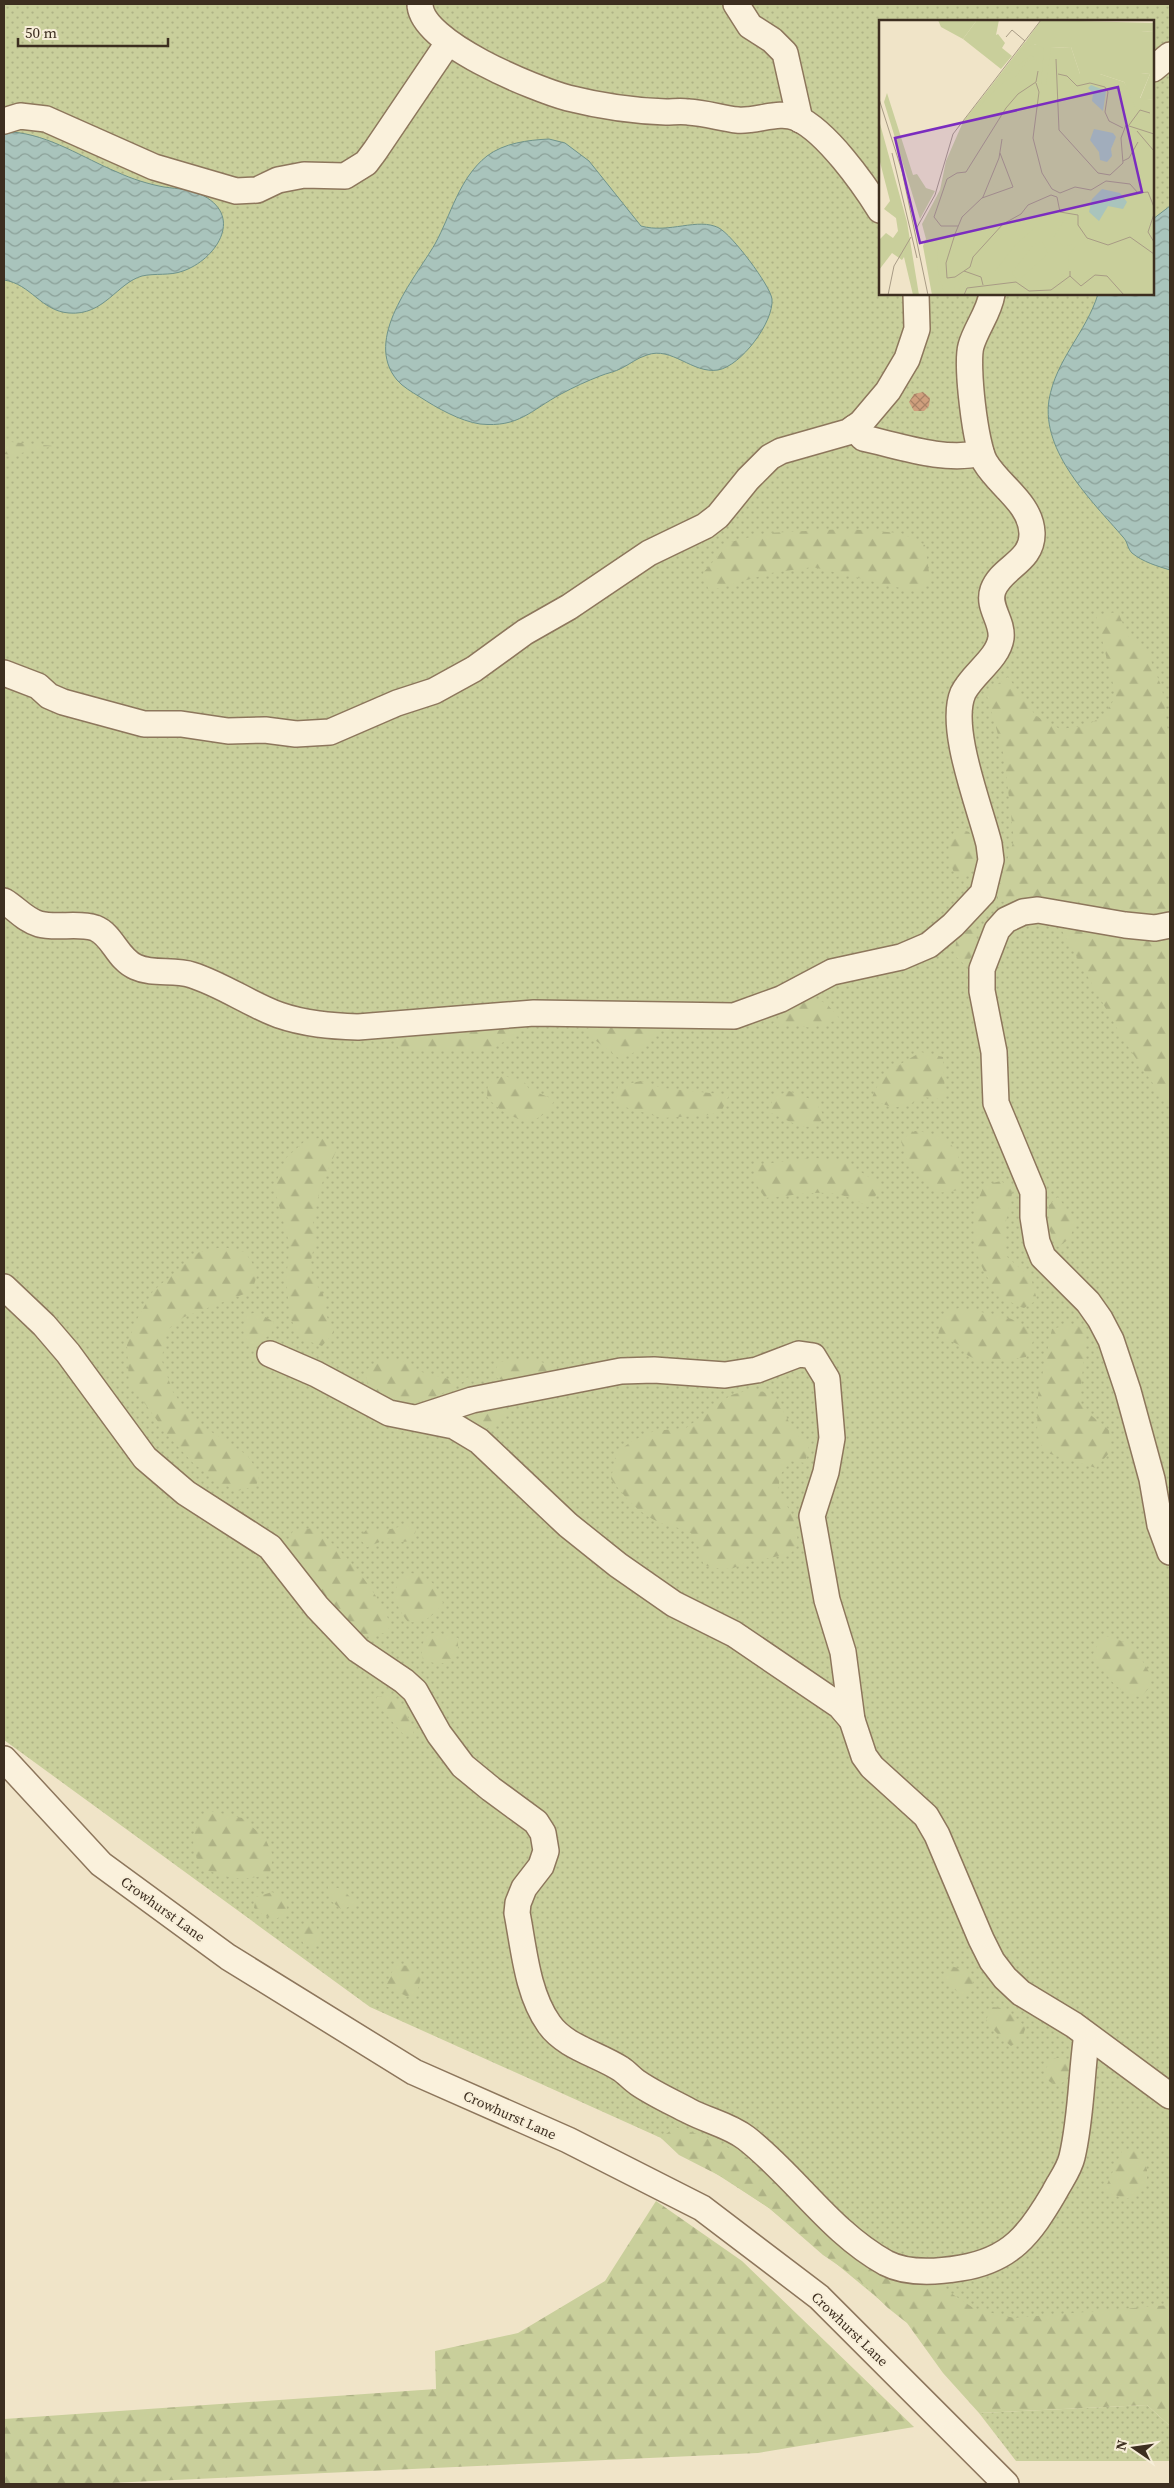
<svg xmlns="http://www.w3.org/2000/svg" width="1174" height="2488" font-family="'Source Serif 4',serif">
<defs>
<pattern id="grass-dots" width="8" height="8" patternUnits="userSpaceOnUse" patternTransform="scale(1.25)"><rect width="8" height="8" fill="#c9cf9b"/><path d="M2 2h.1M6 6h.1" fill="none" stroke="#aeb285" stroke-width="1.8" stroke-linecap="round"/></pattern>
<pattern id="forest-firs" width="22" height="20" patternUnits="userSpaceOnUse" patternTransform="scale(1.25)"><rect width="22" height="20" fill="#c9cf9b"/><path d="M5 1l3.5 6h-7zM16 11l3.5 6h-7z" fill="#aeb285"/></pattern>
<pattern id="water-waves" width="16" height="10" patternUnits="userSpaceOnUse" patternTransform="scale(1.25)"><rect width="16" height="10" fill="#a9c4bc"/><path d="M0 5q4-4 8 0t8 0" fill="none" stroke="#8ba098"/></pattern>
<pattern id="building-cross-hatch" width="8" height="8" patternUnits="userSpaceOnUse" patternTransform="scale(1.25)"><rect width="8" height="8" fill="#cf9f7d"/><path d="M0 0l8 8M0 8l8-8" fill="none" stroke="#a98266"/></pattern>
</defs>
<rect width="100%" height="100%" fill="#f0e4c8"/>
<g fill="url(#grass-dots)" fill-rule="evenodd">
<path d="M4,4H1170V2398L980,2383L769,2208L661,2138L370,2007L4,1740ZM880,21H1153V294H880Z"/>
<polygon points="1147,2405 1170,2426 1170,2461 1016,2461 979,2413"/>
</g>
<g fill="url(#forest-firs)">
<polygon points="4,439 11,442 54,446 12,455 4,454"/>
<polygon points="846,529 901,533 925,545 930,579 917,592 813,567 771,573 709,591 703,573 730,542 767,533"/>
<polygon points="1118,612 1128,636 1147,651 1162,688 1170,745 1170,1104 1162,1097 1123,1039 1043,897 998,902 998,886 1014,840 1004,756 986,692 1008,677 1036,716 1060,729 1085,726 1104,716 1116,696 1096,615"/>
<path d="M956,828L969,832C977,846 979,856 973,871L956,877C947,857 945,848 956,828Z"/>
<path d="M972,929C982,943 977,954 964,964L955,956L956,942L962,931Z"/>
<polygon points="807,997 826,1003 840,1019 811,1028 792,1024 769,1028 788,1007"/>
<path d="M589,1023L659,1025C650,1044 639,1051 620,1059L591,1037Z"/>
<polygon points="521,1024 526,1028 489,1051 411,1051 400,1050 394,1041 401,1033"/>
<path d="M921,1052L943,1057L945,1094L939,1099L924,1097C904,1108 893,1112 872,1098C880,1074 900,1064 921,1052Z"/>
<path d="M503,1076L523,1080L529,1089L555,1100C552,1104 549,1110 545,1113C526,1131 499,1111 487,1097L488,1083Z"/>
<polygon points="641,1081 662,1088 729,1095 722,1110 710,1115 662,1118 615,1104 618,1086"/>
<polygon points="789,1091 815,1101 825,1118 813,1127 799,1126 771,1113 772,1098"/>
<path d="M915,1131C953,1134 965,1153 960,1190L938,1193L906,1158L901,1140Z"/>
<polygon points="321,1138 337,1149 320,1188 313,1223 315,1243 311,1260 312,1278 323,1294 327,1317 334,1332 322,1346 302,1339 290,1318 286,1278 290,1246 274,1187 286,1158 306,1140"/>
<path d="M812,1158L843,1160L882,1186L868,1207C833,1184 805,1195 765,1198L755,1182V1165Z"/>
<path d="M1001,1181L1013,1189L1006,1221L1005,1255L1031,1278L1037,1300L1024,1308C987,1297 968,1248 975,1211C976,1203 981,1194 984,1185Z"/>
<polygon points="1058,1197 1076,1223 1069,1239 1058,1247 1049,1229 1049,1205"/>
<polygon points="223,1247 245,1252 258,1272 252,1291 184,1317 165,1332 162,1361 173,1392 193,1420 247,1455 260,1474 256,1486 237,1491 219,1482 194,1464 170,1438 129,1382 127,1345 136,1321 153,1291 199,1252"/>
<path d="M959,1308C987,1315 1017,1312 1035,1337L1026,1357L1000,1361L977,1360L967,1355L959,1345L938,1335L943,1314Z"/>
<path d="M257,1312L274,1322L271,1334L253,1346C242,1337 241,1328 247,1315Z"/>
<polygon points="1067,1325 1083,1327 1086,1342 1079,1402 1087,1412 1109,1430 1111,1451 1096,1468 1044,1452 1037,1433 1038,1395 1052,1329"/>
<path d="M382,1358L403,1361L418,1371L452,1380L471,1377C450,1389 426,1406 401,1403C389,1401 378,1393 368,1387L365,1371Z"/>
<polygon points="519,1359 538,1361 557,1367 546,1376 504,1381 493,1376 499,1362"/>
<path d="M753,1389L775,1396L795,1433L809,1446L805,1463L791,1461L780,1475L778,1493C793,1513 796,1521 798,1545L790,1554L748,1562L731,1569L715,1568L704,1565C699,1555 700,1546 696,1539C691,1529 676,1528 666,1525C641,1516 627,1500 611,1479L616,1453L632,1441L654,1431L686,1428L731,1395Z"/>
<polygon points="497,1409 509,1413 498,1424 483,1430 466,1416"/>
<polygon points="406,1525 416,1530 413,1541 401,1542 390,1538 367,1547 359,1538 367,1529 391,1529"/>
<path d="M313,1528C341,1546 380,1594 391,1626L384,1633L367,1636L350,1629L285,1546L293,1531Z"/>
<path d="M411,1573C432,1579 435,1582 443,1603C433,1616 425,1624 408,1622C394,1604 387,1586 411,1573Z"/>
<polygon points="437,1632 458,1638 458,1649 449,1663 434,1663 423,1660 421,1647 427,1635"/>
<path d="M1102,1635C1134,1643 1134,1647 1151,1675L1149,1688L1141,1697C1116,1694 1106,1674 1093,1654Z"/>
<path d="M388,1695C402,1706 413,1719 414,1738L403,1734L377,1704V1697Z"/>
<path d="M210,1811L242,1818L265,1838L273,1856L270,1873C242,1883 228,1878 201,1868C190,1843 189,1831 210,1811Z"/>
<polygon points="328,1886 342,1889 356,1903 342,1910 330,1900"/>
<polygon points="272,1892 286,1898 287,1913 276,1919 265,1916 254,1908 256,1897"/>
<polygon points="304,1924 315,1925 321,1935 315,1948 304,1945 298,1932"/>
<polygon points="395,1965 412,1966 421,1978 416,1995 406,1996 386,1986"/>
<polygon points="951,1966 964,1970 973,1979 972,1991 964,1997 948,1984 943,1976"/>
<polygon points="991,2007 1003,2008 1026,2027 1021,2040 1011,2046 1002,2039 986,2021"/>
<polygon points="1064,2057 1069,2063 1071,2073 1064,2082 1054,2085 1045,2078 1046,2068 1053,2059"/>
<polygon points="675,2127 712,2139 747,2158 881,2271 940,2286 975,2309 1014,2318 1170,2305 1170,2426 1147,2405 979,2413 943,2373 907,2323 888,2308 857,2278 823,2255 769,2208 724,2178 679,2155 661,2138"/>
<polygon points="1122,2151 1140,2151 1147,2170 1147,2184 1140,2193 1126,2199 1104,2191"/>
<polygon points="656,2201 742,2261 914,2427 758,2453 88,2484 4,2484 4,2419 436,2389 435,2351 518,2333 605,2281"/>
</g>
<g fill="url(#water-waves)" stroke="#6f938a">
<path d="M12,132C50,135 83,158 117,172C132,179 148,184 164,187C178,189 192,189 204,196C244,218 215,260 183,271C170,276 155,273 142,276C117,283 104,316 69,313C41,311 31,284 4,280V135Z"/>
<path d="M549,139L565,143L589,161L641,226C669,234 698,217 719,228C732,235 770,285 772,299C774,322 741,366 718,370C692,374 672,346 647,355C637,358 630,364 622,368C615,372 607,373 600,376C587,381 574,387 561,394C531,410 519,428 480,424C460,421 437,408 420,397C412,392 403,387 397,380C363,339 414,280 435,244C451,215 459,178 487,156C504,143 528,140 549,139Z"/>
<path d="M1170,206V570C1157,566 1143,562 1132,553C1127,548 1128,542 1123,537C1092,501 1041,452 1049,400C1056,359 1086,333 1098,294H1153V219Z"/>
</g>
<polygon fill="url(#building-cross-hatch)" points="923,392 930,398 929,406 924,411 914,411 909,402 914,394"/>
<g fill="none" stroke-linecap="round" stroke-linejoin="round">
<g stroke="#8d765c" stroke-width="28">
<g id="minor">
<path d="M420,4C420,43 535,89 568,98C600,106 633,111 666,112C673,112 681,111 688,112C705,113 721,118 737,120C756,122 779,110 797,118C827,132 863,183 880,210"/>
<polyline points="736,4 750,26 772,40 785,53 800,120"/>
<polyline points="1153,69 1170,55"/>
<polyline points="4,121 20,116 46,119 154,167 236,191 257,190 278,180 304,175 345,176 366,163 375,151 448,43"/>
<path d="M854,428L863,438C900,446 944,462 981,453"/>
<polyline points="4,673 38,686 49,696 63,702 144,724 181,724 228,731 265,730 296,734 330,732 397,703 434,691 474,669 525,632 569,607 649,553 705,526 718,516 748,479 770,457 781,451 848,432 861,423 888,391 907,359 917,329 916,294"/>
<path d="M4,901C16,908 25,920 39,924C57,929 77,922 95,928C113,935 117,959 136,967C153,975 174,969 192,975C223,985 249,1004 279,1015C305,1024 331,1026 358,1027L534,1013L734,1016L781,999L832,972L901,957L929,945L953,925L983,893L991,860L989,844C980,807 948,728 963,693C972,674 998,659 1001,638C1003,621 987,607 993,590C1001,567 1033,562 1032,533C1031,503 999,486 985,462C975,445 966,364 971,346C976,328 989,313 992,294"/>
<polyline points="1170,925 1155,928 1125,925 1038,910 1023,912 1006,920 997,930 982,969 982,991 994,1052 996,1103 1033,1192 1033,1217 1037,1242 1043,1257 1088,1302 1100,1319 1111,1340 1128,1391 1152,1479 1160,1525 1170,1552"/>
<path d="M4,1287L44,1325L68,1353L145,1458L186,1493L270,1547L317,1607L358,1650L404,1681L415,1691L439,1734L463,1766L491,1789L536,1822L543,1833L546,1851L541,1866L524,1888L518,1903L517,1913C524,1949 527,1993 549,2024C565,2047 598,2054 621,2069C627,2073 632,2079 638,2083C654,2094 672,2102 689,2111C708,2121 729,2125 746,2138C795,2176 830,2232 886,2263C907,2274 938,2272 961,2268C1011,2260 1030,2234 1054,2193C1060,2181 1069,2170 1072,2157C1081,2119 1081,2080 1086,2041"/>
<polyline points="270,1354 316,1374 389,1413 454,1426 479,1441 568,1525 618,1565 674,1604 734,1634 840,1706 852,1720 864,1756 872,1767 926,1816 937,1835 981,1939 992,1961 1005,1978 1021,1993 1074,2025 1170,2096"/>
<polyline points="417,1418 472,1400 621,1371 654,1370 725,1375 757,1370 799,1354 813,1356 827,1379 832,1438 826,1472 812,1516 827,1600 843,1652 852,1720"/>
<polyline points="4,1759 101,1864 228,1957 414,2072 568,2140 702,2208 819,2297 1006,2484"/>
</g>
</g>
<use href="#minor" stroke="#faf1dc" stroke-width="25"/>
</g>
<g text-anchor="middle" stroke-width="4" stroke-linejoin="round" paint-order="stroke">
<g font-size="14" fill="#3d2e20" stroke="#f7eed8">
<text transform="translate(163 1909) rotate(36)" y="5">Crowhurst Lane</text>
<text transform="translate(510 2115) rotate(24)" y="5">Crowhurst Lane</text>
<text transform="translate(850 2329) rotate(44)" y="5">Crowhurst Lane</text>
</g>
</g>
<g transform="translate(879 20)">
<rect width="275" height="275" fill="#f0e4c8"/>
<path d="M98,0H120L117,15L119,14L126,23L123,28L133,36L122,49L84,19ZM275,11V80L261,79L271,54L262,53V12ZM146,22L172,28L192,27L201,54H221L245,62L260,87L275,88V275H56L46,204L61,170L67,141L84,102Z" fill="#c9cf9b"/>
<path d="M59,0H98L84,19L62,7ZM162,0L275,3V11L262,12V53L271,54L261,78L275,80V92L257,89L245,62L221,54H201L192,27L172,28L167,65L162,64L165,28L155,24L137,35ZM152,35L156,38L154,41L149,40L137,56L125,62L84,102L122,54L130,53ZM8,73L34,155L38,154L47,168L56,171L41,199L5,82ZM0,100L28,202L40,275H34L25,237L23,240L13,233L0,250V220L7,213L14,218L19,211L17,198L5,189L11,181L0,138ZM113 162a8 8 0 1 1 16 0a8 8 0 1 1-16 0ZM197,169V180L207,179L186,191L185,201L174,218L186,227L195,223L198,225L190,234L189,255L181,254L178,264L168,270L151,269L140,260L169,234L163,221L154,225L133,253L138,260L119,264L105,260V256L117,250L137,224L157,207L180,179L179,175ZM61,170L53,205L59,230L58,248L65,272L70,275H53L44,226L47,219L43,204ZM83,254L100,258L102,263L96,264L87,259L83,261L79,275H72Z" fill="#c9cf9b"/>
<path d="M212,65L227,71L224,91L213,81L214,73L209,68ZM215,109L234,113L237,117L232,129L233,136L228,142L221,140L220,132L211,120ZM223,169L241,173L248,182L244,189L229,186L220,201L210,192L213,179Z" fill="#a9c4bc"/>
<path fill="none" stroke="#a89b85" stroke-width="1" d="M127,17L133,10L146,21M177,39L180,110L219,153L231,155L244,143L242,118L247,105L275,114M179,54L188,56L198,66L211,63L226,67L229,72L226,92L230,101L244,108M157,63L160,72L154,118L163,153L173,169L181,173L196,167L212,170L227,161L251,164L259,173L269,172L275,187M0,79L23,151L49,275M250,105L261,90L271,93M258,111L275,131M123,119L120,138L104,177L83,197L76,214L67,243L68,258L76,257L91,247L94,237L124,204L142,194L149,185L172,175L178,177L181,192L199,195V205L208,218L229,225L251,217L275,234M13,133L38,238M244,141L250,138L259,122M103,178L134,167L121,133M275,194L269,212L275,222M79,206H62L55,197L68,159L78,153L87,152L127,88L139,74L157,62L159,51M37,209L56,175L74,114L162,0M85,251L102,257L104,265M191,256L202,266L216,255L228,256L245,275M9,275L15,246L32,217M85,275L88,268L137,262L150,271L172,270L191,256V251"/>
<path fill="#7b2cbf" fill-opacity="0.15" stroke="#7b2cbf" stroke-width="2.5" d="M239,67L263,172L41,223L16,118Z"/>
<rect width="275" height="275" fill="none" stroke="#3d2e20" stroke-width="2.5"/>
</g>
<rect width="1174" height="2488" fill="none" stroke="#3d2e20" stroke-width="10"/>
<g transform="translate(1134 2448) rotate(283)" stroke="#f7eed8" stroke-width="4" paint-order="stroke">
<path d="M0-4L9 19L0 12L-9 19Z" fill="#3d2e20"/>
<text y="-8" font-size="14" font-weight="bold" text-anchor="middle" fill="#3d2e20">N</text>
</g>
<path d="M18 38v8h150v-8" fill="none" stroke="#3d2e20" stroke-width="2.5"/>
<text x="25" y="38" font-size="15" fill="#3d2e20" stroke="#f7eed8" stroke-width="4" paint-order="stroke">50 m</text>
</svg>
